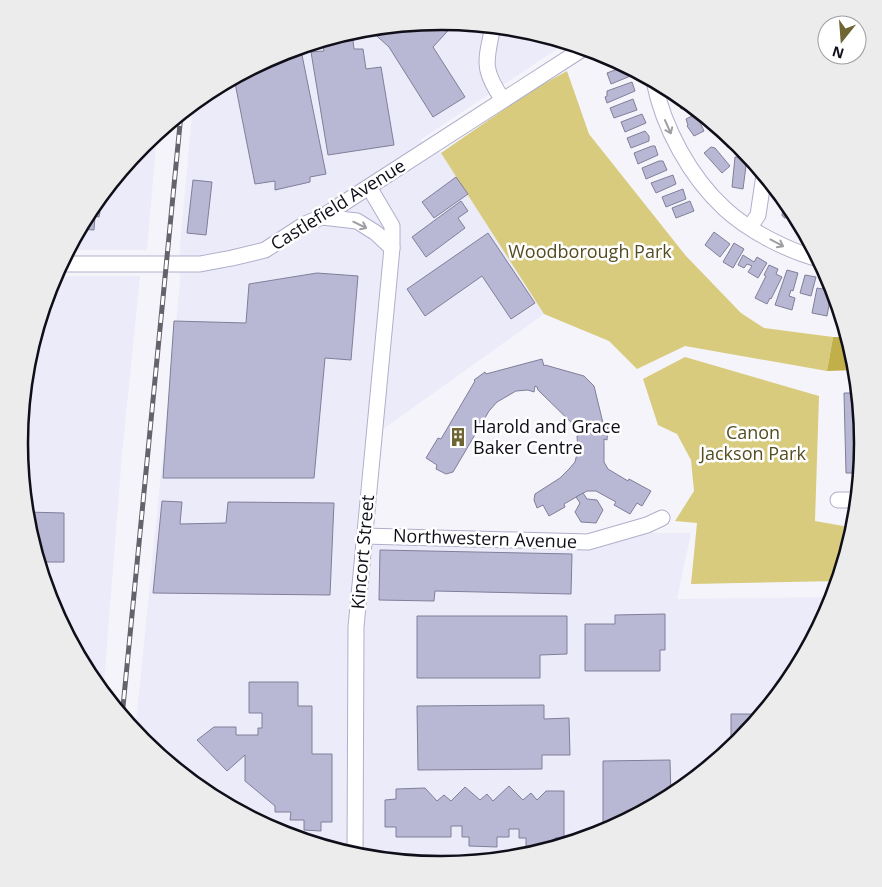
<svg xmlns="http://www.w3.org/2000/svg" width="882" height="887" font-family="'Open Sans',sans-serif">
<rect width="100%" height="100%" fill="#f4f4fa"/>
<g fill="#ebebfa">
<polygon points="441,21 524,29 566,43 420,140 441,153 544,314 365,442 355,543 371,545 586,548 648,533 691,533 677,599 833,597 831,605 792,678 739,742 675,795 602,834 523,858 441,866 358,858 279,833 206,794 142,742 135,733 180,283 180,246 193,104 207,92 280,53 359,29"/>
<polygon points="157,133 147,250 68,250 90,209 143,145"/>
<polygon points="54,276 140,276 122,454 103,695 90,678 51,605 27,526 19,443 27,361"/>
</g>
<g fill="#d8cb7d">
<polygon points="567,71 589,134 686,256 741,313 764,328 833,337 827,371 685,346 637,369 609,341 544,314 441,153 529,92"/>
<polygon points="685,357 819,396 815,521 849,527 850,544 838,581 691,584 697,523 675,521 694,491 691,460 677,434 658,425 643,379"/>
</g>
<polygon fill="#c1b049" points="833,337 848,337 856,370 827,371"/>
<g fill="#b9b8d4" stroke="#807e99">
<polygon points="441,21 455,23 433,47 465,97 433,117 389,47 368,28"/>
<polygon points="352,32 354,49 363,49 366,69 381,67 394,145 328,155 311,52 324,51 322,40"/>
<polygon points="302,55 326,174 310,177 310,182 275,190 275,181 255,184 234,78 260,64"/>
<polygon points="607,56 619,62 610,66"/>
<polygon points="626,66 630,68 633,75 611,84 607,73"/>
<polygon points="632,82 635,91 607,103 605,97 607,96 607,91"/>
<polygon points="673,93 676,93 692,106 681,109 679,101 675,102"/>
<polygon points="633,99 637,110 614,118 610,108"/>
<polygon points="642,114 646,123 625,132 621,122"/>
<polygon points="696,114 704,131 694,136 687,126 688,125 686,119"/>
<polygon points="645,131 649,136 649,141 631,148 627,138"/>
<polygon points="727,136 728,136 741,147 727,147"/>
<polygon points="652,146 655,146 658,155 638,164 634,153"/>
<polygon points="711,147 715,148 730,166 722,173 704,153"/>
<polygon points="735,157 747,158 743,189 732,187"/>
<polygon points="659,161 663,161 667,170 646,179 642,168"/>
<polygon points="673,175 676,184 656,193 651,183"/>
<polygon points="456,177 468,194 434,218 422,202"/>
<polygon points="193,180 212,182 206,235 187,233"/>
<polygon points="683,189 686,199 666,207 662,197"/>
<polygon points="784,199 794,212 793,217 784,218 784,216 782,216"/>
<polygon points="97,200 96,211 100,212 99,217 95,216 94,230 79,229 90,209"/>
<polygon points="461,201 468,211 458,218 465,228 426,257 412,237"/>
<polygon points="690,201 694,211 676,218 672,208"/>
<polygon points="714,232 730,244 720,257 705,245"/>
<polygon points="488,233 535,303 511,319 482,276 425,316 407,289"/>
<polygon points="734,243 744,249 733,268 723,262"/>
<polygon points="743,255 754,262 757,257 767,263 758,278 748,272 752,266 747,264 744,268 738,265"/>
<polygon points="769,265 778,269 776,274 782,277 771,299 770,298 767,304 755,298 766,276 764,275"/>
<polygon points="787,270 798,273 793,291 791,290 789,296 795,298 792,310 775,305"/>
<polygon points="317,273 358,276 351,360 325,358 314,478 163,478 174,321 246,323 249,284"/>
<polygon points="805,275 816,277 811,296 800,293"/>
<polygon points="824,286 832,289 827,316 812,313 817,288 822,289"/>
<polygon points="542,359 544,366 545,365 584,376 594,386 604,427 608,427 607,440 604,439 604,462 608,469 628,481 629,479 651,491 642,506 637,503 630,514 614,505 616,502 596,491 587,491 564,504 565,507 549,516 543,505 537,508 534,500 535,494 560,478 569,469 575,462 578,450 577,436 583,434 538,390 537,387 535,386 534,392 528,390 516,391 497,402 489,411 453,472 446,474 436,469 437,465 426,458 438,438 441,439 475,381 474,380 485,372 486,374"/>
<polygon points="844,393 858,393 863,444 860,473 846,473"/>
<polygon points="583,493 587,499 597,500 603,510 596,523 581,522 575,512 580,503 576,497"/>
<polygon points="162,501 182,502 180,524 226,523 228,502 334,503 330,595 153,593"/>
<polygon points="26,512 64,513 64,562 38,562 27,526"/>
<polygon points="380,550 572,554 571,594 435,591 434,601 379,600"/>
<polygon points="665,614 665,650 660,650 660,671 585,671 585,624 615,624 615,615"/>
<polygon points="417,616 567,616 567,654 540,655 540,678 417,678"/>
<polygon points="249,682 298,682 298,706 312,706 312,754 332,754 332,822 321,822 321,831 304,830 304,820 290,820 291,812 275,812 275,806 245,781 245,755 227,771 197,740 214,727 236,727 236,735 258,735 258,728 262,728 262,713 249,713"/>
<polygon points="544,705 544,719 569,718 570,755 542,755 542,769 418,770 417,706"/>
<polygon points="731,714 752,714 752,727 739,742 731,749"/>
<polygon points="670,760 671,797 603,833 603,761"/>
<polygon points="509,786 523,800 531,793 537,800 546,791 564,791 564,838 555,838 555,848 526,848 526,838 519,838 519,829 509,829 509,837 497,837 497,847 469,846 469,837 462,837 462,826 451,826 451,837 396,837 396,827 385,827 385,800 396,799 396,789 425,788 437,801 444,795 451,801 465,787 480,800 487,794 493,801"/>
</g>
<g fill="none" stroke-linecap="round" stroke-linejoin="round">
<g stroke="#b0afcb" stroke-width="17">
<g id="minor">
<path d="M493,26C486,61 481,68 503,100"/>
<path d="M654,81C663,127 690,177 725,209C749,231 788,251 819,259"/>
<polyline points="322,217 357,221 376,233 392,248"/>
<polyline points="750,227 758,215 764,175"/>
<polyline points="60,264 200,264 232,258 265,250 305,224 322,217 584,48"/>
<polyline points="838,500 858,500"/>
<polyline points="364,536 588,542 647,525 662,518"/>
<polyline points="355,857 356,627 392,248 392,226 369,187"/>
</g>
</g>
<use href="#minor" stroke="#fff" stroke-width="15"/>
<g stroke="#64636c" stroke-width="5">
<polyline id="rail" points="122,717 181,114"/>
</g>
<use href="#rail" stroke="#fff" stroke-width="3" stroke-dasharray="9" stroke-linecap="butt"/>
</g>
<defs><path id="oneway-shaft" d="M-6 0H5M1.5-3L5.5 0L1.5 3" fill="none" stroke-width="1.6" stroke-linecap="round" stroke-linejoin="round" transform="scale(1.25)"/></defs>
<g stroke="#9f9fa3">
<use href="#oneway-shaft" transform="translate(668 127) rotate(66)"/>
<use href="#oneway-shaft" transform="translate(360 225) rotate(26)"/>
<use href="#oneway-shaft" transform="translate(777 243) rotate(28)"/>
</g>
<defs>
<g id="building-bare" transform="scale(1.5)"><path d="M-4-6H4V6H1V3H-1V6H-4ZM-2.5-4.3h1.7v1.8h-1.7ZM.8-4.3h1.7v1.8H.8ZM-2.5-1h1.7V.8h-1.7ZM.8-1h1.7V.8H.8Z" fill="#6e6532" stroke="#fff" stroke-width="2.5" paint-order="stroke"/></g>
</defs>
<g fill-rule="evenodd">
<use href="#building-bare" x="458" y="437"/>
</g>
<g text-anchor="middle" stroke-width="5" stroke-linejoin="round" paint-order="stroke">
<g font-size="18" fill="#100f19" stroke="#fff">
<text transform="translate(338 205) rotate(-32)" y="6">Castlefield Avenue</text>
<text transform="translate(485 539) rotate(2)" y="6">Northwestern Avenue</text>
<text transform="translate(363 552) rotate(-85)" y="6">Kincort Street</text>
</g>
<g font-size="18" fill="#544d22" stroke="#fff">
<text x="590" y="258">Woodborough Park</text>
<text x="753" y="439">Canon<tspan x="753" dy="21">Jackson Park</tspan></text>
</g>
<g font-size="18" fill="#100f19" stroke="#fff" text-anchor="start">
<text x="473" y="433">Harold and Grace<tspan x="473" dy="21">Baker Centre</tspan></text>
</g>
</g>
<path d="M0 0H882V887H0ZM28 443a413 413 0 1 1 826 0a413 413 0 1 1-826 0Z" fill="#ececed" fill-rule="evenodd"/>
<path fill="none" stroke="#100f19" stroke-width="2.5" d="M28 443a413 413 0 1 1 826 0a413 413 0 1 1-826 0Z"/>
<g transform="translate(842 40) rotate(197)"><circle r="24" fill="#ffffff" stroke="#9f9fa3"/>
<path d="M0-4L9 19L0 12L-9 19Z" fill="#6e6532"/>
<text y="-8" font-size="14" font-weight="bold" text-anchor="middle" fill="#100f19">N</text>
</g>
</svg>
